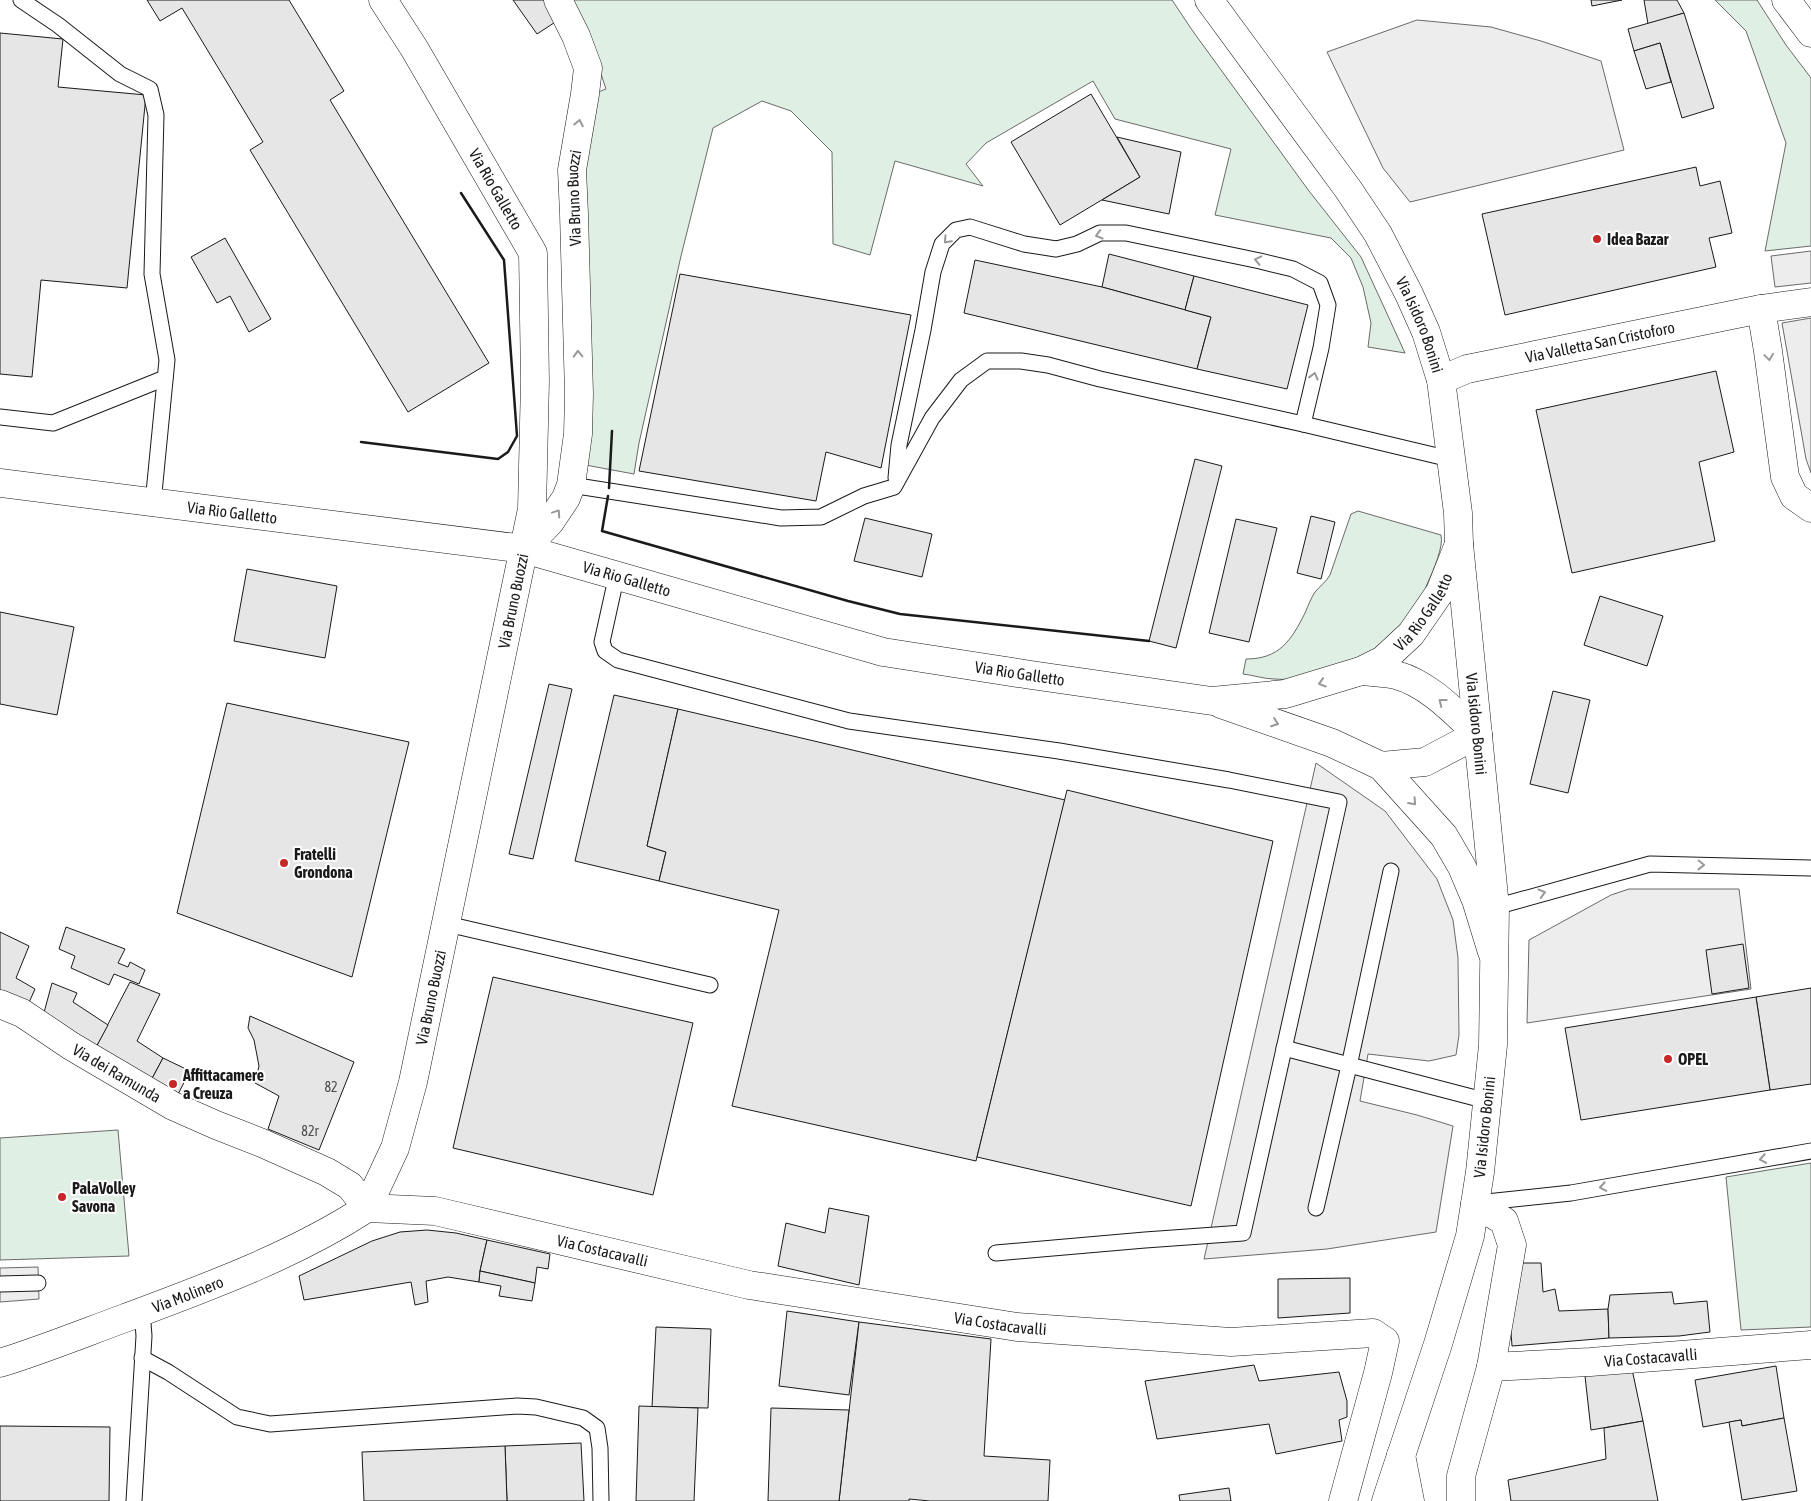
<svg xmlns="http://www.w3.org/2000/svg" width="1811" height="1501" font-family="'Asap Condensed',sans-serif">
<rect width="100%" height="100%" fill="#fff"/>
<g fill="#e0efe3" stroke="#6a6a6a">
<polygon points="569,0 1172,0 1192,30 1309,191 1361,257 1405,353 1368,347 1371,323 1363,287 1351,258 1331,238 1215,215 1231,149 1115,119 1093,81 986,143 966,164 983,186 895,161 870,255 833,244 832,152 791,111 762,101 713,128 681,256 639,443 634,474 580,464 580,166 593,94 606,89 588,35"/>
<polygon points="1715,0 1757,0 1786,45 1811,78 1811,246 1765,251 1786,143 1746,31"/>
<path d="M1358,511L1441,535C1444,546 1433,571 1428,582C1423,594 1418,610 1410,620C1382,657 1320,683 1274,679C1264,679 1253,675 1243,674L1246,659C1279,659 1291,641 1305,613C1308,606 1311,598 1315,592C1320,586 1326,582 1330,575L1351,514Z"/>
<polygon points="118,1130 129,1256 0,1260 0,1138"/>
<polygon points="1811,1163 1811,1327 1741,1330 1726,1177"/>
</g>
<g fill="#ededed" stroke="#6a6a6a">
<polygon points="1417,20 1491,27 1541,41 1601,61 1624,150 1410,202 1383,168 1327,52"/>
<polygon points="1811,251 1811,283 1775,287 1771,256"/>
<polygon points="1811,318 1811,473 1806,459 1782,323"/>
<polygon points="1316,763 1385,811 1437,879 1453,920 1458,958 1459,1035 1456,1055 1429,1061 1368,1054 1360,1101 1417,1115 1453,1126 1436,1232 1327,1249 1204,1259"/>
<polygon points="1629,889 1739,889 1751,989 1527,1023 1529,940 1611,895"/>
<polygon points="38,1267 39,1299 0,1302 0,1268"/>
</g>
<g fill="#e6e6e6" stroke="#1a1a1a">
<polygon points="147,0 289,0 344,91 330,100 489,363 408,412 250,150 263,142 182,8 160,21"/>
<polygon points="513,0 549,0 560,19 537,34"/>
<polygon points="1591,0 1622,0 1592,6"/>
<polygon points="1644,0 1677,0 1684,13 1648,24"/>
<polygon points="1684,13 1714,108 1682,118 1660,43 1634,51 1628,29"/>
<polygon points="0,33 63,39 58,87 146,95 127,288 41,280 32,377 0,374"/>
<polygon points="1660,43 1671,82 1646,89 1634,51"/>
<polygon points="1091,94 1140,177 1060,225 1011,142"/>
<polygon points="1117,137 1181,152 1169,214 1102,200 1140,177"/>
<polygon points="1696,167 1700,186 1720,181 1732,233 1709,238 1716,267 1505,315 1482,214"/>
<polygon points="225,238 271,319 249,332 230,296 217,303 191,257"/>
<polygon points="1109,254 1194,276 1185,310 1102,287"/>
<polygon points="975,260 1102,287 1211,317 1197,369 964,313"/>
<polygon points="680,274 911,315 881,468 826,452 816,501 639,471"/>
<polygon points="1194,276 1308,305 1287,389 1197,369 1211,317 1185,310"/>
<polygon points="1716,371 1734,452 1699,462 1715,541 1572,573 1536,410"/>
<polygon points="1195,459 1222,466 1176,648 1149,641"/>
<polygon points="1311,516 1335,522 1321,579 1297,573"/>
<polygon points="865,518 932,534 922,577 854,561"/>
<polygon points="1236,519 1277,528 1249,642 1209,633"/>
<polygon points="247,569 337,586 325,658 234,641"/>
<polygon points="1600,596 1663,616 1647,666 1584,645"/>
<polygon points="0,612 74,627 57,715 0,704"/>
<polygon points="549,684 572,689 533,859 509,854"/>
<polygon points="1553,691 1590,700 1568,793 1530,784"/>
<polygon points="614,695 678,709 647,846 666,852 659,881 575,861"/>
<polygon points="227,703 409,742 352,977 177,913"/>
<polygon points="678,709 1065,800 976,1161 732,1106 779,910 659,881 666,852 647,846"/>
<polygon points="1067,790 1273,841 1191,1206 977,1157"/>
<polygon points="66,927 125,949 118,963 128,967 130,962 145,970 139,984 114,974 109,985 71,968 75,956 59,949"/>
<polygon points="0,932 29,946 16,978 35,989 27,1007 0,993"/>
<polygon points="1743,944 1749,988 1712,994 1706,950"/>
<polygon points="493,977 693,1023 653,1195 453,1148"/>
<polygon points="130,982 160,994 137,1041 163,1058 148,1086 94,1051"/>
<polygon points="52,983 77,993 73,1002 108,1025 94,1051 42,1020"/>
<polygon points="1811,988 1811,1084 1770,1090 1756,997"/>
<polygon points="1756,997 1770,1090 1581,1120 1565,1028"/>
<polygon points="250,1016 354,1062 319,1150 268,1129 279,1096 255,1083 259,1066 254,1040 248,1028"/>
<polygon points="163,1058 190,1071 175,1100 148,1086"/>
<polygon points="829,1208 869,1216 859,1285 778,1266 786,1223 825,1233"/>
<polygon points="427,1230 456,1233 487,1240 480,1271 479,1282 448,1277 426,1281 428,1302 415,1305 411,1282 304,1300 299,1276 372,1241 400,1232"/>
<polygon points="487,1240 550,1254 548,1269 537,1267 535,1283 480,1271"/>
<polygon points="1518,1263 1541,1263 1543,1292 1555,1289 1559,1311 1608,1309 1609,1338 1512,1346 1510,1320"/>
<polygon points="480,1271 535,1283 532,1301 499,1296 501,1286 479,1282"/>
<polygon points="1350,1278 1350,1313 1278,1318 1278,1279"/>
<polygon points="1672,1292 1674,1304 1707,1301 1710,1332 1679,1336 1609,1338 1608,1309 1610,1295"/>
<polygon points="787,1311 859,1322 849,1395 779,1386"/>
<polygon points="859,1322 991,1339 984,1456 1050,1460 1048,1501 930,1501 909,1499 909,1501 839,1501"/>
<polygon points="656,1327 711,1329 708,1408 652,1407"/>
<polygon points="1254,1365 1259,1381 1339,1372 1347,1401 1347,1417 1339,1420 1342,1441 1276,1454 1269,1424 1157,1439 1145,1381"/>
<polygon points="1776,1366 1784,1418 1742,1426 1741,1420 1703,1427 1695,1380"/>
<polygon points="1632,1369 1643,1421 1591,1430 1585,1376"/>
<polygon points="639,1406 698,1408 694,1501 636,1501"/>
<polygon points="771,1408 849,1410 839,1501 768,1501"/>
<polygon points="1784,1418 1797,1491 1742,1500 1729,1422 1741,1420 1742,1426"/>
<polygon points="1643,1421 1658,1501 1511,1501 1508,1480 1606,1459 1604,1428"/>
<polygon points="0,1426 110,1427 109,1501 0,1501"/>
<polygon points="581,1443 584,1501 507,1501 505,1446"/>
<polygon points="505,1446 507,1501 364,1501 362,1452"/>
<polygon points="1229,1488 1231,1501 1180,1501 1179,1495"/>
</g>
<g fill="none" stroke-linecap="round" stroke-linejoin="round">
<g stroke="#1a1a1a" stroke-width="17">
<g id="lane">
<polyline points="21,0 58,25 120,74 150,89 156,115 152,274 167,360 153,503"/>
<polyline points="0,417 53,423 165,378"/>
<polyline points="896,478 899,445 923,330 933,272 942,244 956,230 970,227 1024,244 1056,249 1077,244 1100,233 1126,233 1260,261 1293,269 1320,283 1328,305 1321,348 1303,424"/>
<polyline points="571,485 781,518 821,517 864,496 894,487 932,418 961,380 987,361 1021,361 1048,365 1100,379 1303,424 1450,459"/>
<polyline points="617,574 602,642 605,651 618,660 849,721 1059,751 1229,780 1339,802 1243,1233 1145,1240 996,1253"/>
<polyline points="1495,907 1650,864 1811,868"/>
<polyline points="447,924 710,985"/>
<polyline points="1284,1048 1487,1101"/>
<polyline points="1477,1203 1571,1193 1811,1151"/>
<polyline points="1316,1208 1349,1066 1391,871"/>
<polyline points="0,1284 38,1283"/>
<polyline points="142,1358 168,1372 237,1417 270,1424 517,1406 536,1407 583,1418 597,1428 600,1448 601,1501"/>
<polyline points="134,1501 144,1336 142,1311"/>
</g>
</g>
<g stroke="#1a1a1a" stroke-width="29">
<g id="street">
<polyline points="1786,0 1811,33"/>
<polyline points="1761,309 1768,351 1785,477 1794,496 1811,508"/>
<path id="s1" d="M1441,380L1467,369L1761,309L1811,302"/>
<path id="s2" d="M0,483L524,549L883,652L1031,675L1212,701L1285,694L1361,671L1383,660L1411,634L1440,592L1459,544"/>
<path id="s3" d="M524,549L550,522L566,498L571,485L578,434L579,394L574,214L572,170L585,94L588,68L576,36L558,0"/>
<path d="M1361,671C1372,672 1385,673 1396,675C1429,684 1454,712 1478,734L1425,762L1381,766"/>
<polyline points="1221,704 1332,743 1381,766 1444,836 1462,867 1476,900 1492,952"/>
<path id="s4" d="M0,1004L22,1013L71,1046L173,1106L216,1125L262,1143L327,1172L350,1186L367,1208"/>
<path id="s5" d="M367,1208L395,1148L413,1082L532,509L535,381L533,253L414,48L383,0"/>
<path id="s6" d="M367,1208L435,1211L749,1285L1017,1327L1231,1342L1373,1333L1385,1341L1378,1373L1343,1501"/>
<path id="s7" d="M0,1363C42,1350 84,1333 125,1318C208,1287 293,1256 367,1208"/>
<path id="s8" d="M1491,1367L1590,1362L1811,1345"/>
<polyline points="1401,1455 1410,1501"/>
<polyline points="1461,1501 1461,1476 1491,1367 1512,1245 1504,1221 1475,1204"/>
</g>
</g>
<g stroke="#1a1a1a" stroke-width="29">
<g id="secondary">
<path id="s9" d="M1209,0L1348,189L1378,234L1409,294L1426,332L1441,380L1458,513L1459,544L1495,907L1493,1045L1480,1172L1470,1236L1438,1344L1386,1501"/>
</g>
</g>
<use href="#lane" stroke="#fff" stroke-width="15"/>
<use href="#street" stroke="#fff" stroke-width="28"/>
<use href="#secondary" stroke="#fff" stroke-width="28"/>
<g stroke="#1a1a1a" stroke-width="2.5">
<polyline points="361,442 498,459 508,452 517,436 504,260 461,193"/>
<polyline points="609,488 612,431"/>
<polyline points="608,496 602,531 848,601 900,614 1149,641"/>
</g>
</g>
<defs><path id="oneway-chevron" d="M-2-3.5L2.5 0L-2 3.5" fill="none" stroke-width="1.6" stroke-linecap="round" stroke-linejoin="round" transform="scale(1.25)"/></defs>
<g stroke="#989898">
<use href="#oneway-chevron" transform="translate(579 123) rotate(-79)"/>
<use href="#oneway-chevron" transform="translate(1099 235) rotate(164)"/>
<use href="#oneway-chevron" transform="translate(947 240) rotate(133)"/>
<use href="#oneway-chevron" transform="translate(1258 260) rotate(-167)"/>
<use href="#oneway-chevron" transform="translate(578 354) rotate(-92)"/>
<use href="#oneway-chevron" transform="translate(1769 357) rotate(82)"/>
<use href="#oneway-chevron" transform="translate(1314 376) rotate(-76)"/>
<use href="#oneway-chevron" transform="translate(557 513) rotate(-56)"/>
<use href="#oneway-chevron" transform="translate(1322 683) rotate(163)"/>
<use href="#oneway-chevron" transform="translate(1442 702) rotate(-142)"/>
<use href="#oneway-chevron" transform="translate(1275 723) rotate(20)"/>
<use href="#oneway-chevron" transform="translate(1413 802) rotate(48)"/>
<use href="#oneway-chevron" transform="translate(1701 865) rotate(1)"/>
<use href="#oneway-chevron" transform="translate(1542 893) rotate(-16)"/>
<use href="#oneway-chevron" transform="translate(1763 1159) rotate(170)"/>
<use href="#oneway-chevron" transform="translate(1603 1187) rotate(170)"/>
</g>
<g fill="#c62828" stroke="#fff" stroke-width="2">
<circle cx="1597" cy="239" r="5"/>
<circle cx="284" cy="863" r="5"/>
<circle cx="1668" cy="1059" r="5"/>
<circle cx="173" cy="1084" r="5"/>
<circle cx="62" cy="1197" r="5"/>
</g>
<g text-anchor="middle" stroke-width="4" stroke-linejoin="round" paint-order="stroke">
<g font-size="14" fill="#4d4d4d">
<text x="331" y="1092">82</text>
<text x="310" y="1136">82r</text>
</g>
<g font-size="16" fill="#1a1a1a" stroke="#fff">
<text transform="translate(496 189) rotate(60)" y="6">Via Rio Galletto</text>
<text dy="6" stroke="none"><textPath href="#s3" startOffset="368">Via Bruno Buozzi</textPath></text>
<text dy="6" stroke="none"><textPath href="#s9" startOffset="389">Via Isidoro Bonini</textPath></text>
<text dy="6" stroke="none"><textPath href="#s1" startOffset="164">Via Valletta San Cristoforo</textPath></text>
<text dy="6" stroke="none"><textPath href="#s2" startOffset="234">Via Rio Galletto</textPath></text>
<text dy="6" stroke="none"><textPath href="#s2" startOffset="635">Via Rio Galletto</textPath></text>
<text dy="6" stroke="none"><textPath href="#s5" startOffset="626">Via Bruno Buozzi</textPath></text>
<text dy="6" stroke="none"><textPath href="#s2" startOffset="1475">Via Rio Galletto</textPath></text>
<text dy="6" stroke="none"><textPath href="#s2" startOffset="1040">Via Rio Galletto</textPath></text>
<text dy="6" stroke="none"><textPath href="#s9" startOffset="794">Via Isidoro Bonini</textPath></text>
<text dy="6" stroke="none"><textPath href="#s5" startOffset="221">Via Bruno Buozzi</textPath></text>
<text dy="6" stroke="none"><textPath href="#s4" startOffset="136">Via dei Ramunda</textPath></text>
<text transform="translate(1484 1127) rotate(-84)" y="6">Via Isidoro Bonini</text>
<text dy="6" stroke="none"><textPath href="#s6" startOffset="240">Via Costacavalli</textPath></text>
<text dy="6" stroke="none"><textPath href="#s7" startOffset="200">Via Molinero</textPath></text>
<text dy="6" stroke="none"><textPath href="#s6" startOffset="645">Via Costacavalli</textPath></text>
<text dy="6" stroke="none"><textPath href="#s8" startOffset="160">Via Costacavalli</textPath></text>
</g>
<g font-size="16" font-weight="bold" fill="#1a1a1a" stroke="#fff" text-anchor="start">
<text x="1607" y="245">Idea Bazar</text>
<text x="294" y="860">Fratelli<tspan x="294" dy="18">Grondona</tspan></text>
<text x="1678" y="1065">OPEL</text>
<text x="183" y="1081">Affittacamere<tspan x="183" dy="18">a Creuza</tspan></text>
<text x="72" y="1194">PalaVolley<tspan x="72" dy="18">Savona</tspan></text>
</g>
</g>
</svg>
